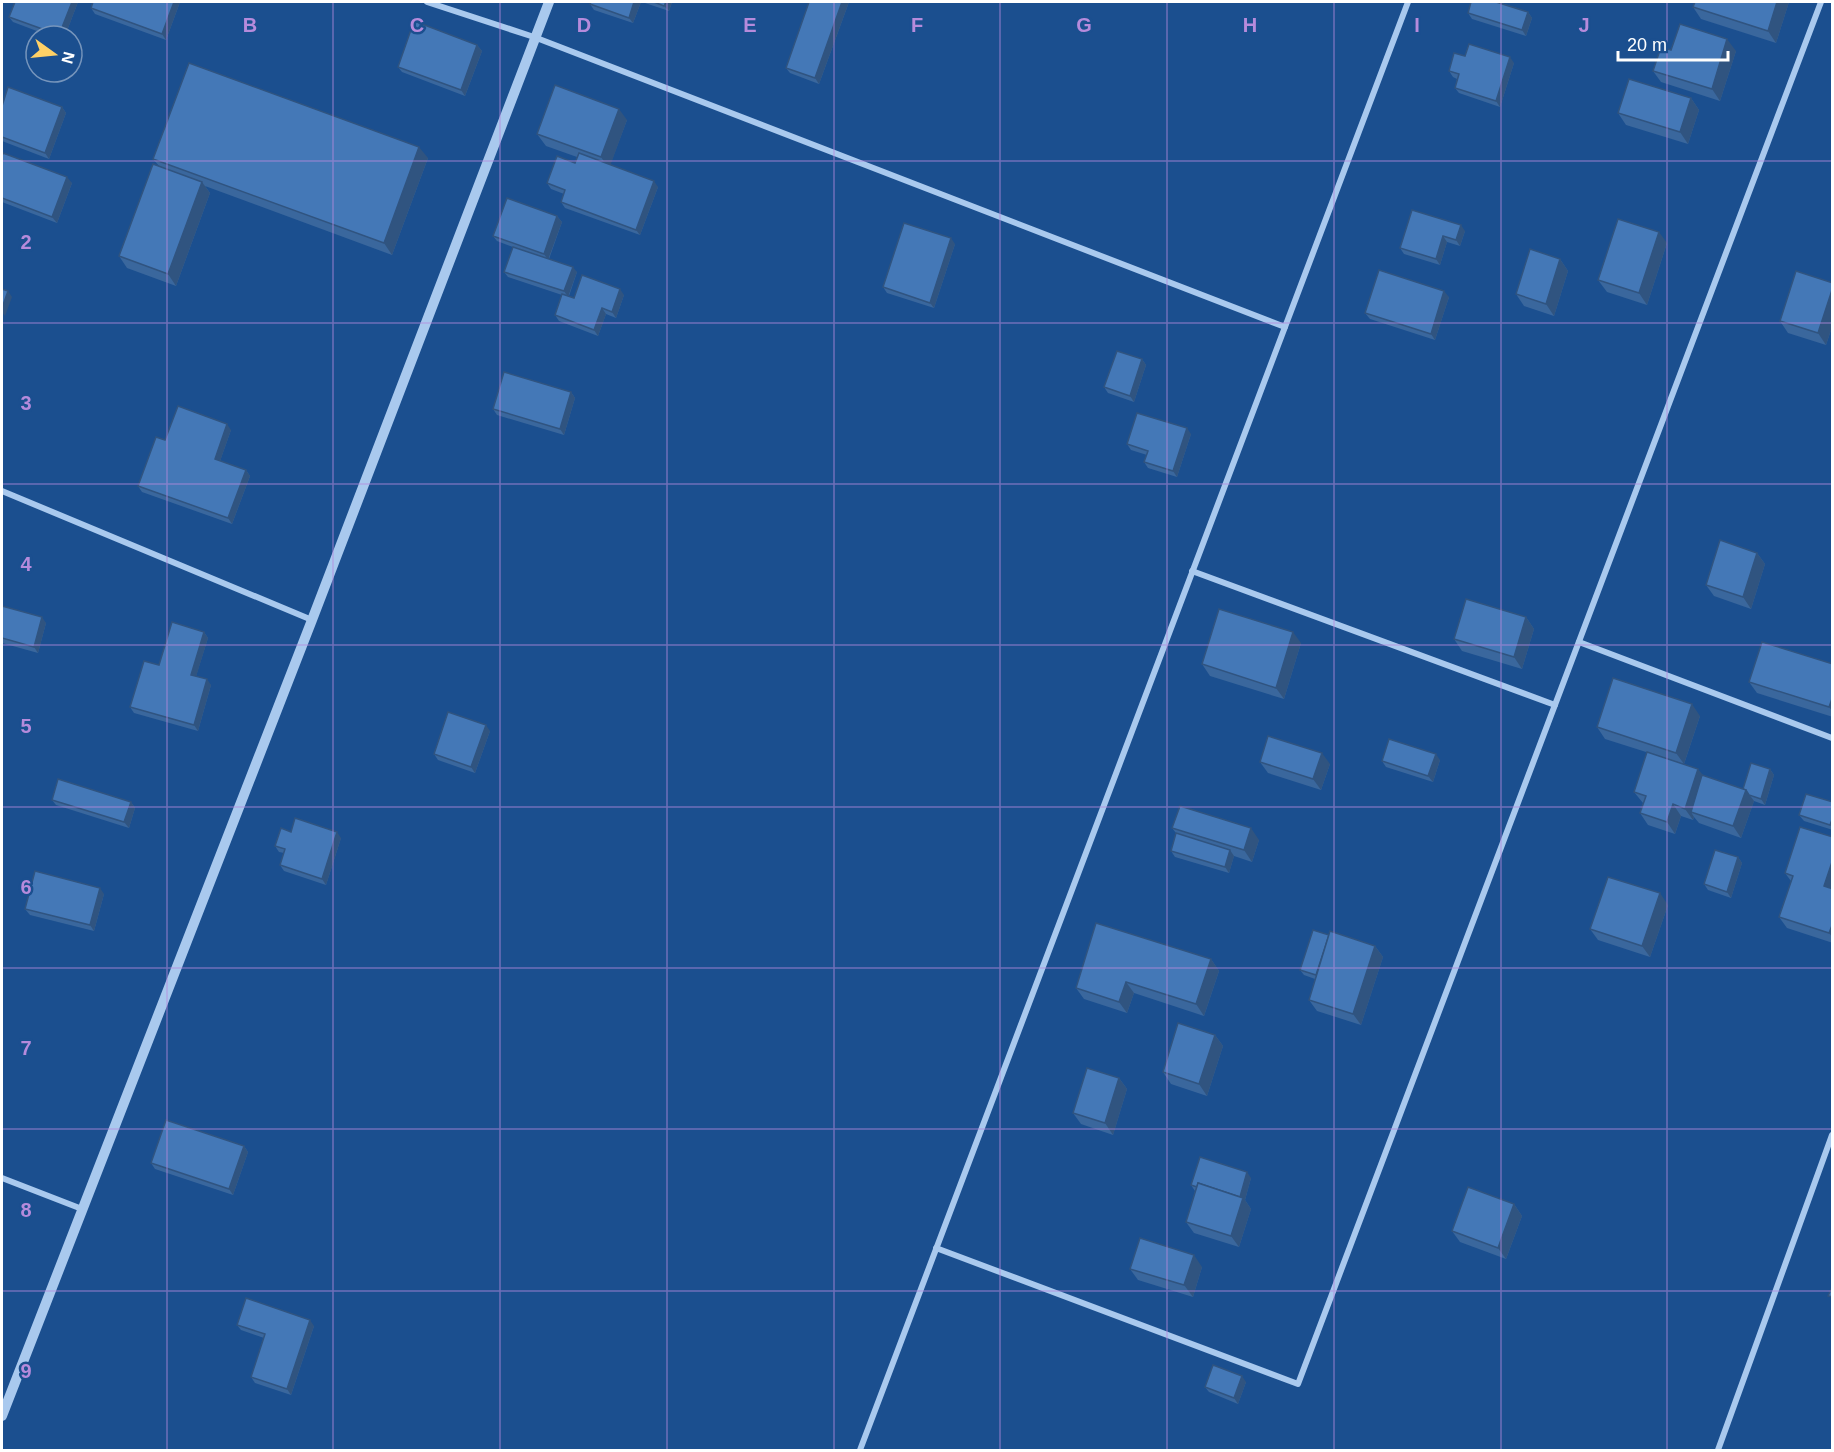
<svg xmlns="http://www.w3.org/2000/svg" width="1834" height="1452" font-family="Helvetica,sans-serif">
<rect width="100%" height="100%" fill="#1b4f8f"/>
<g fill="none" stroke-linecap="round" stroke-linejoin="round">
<g stroke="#a9c9ee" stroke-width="6">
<polyline points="427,2 534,37 1285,327"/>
<polyline points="2,491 312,620"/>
<polyline points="1192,571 1555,705"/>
<polyline points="1579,642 1832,738"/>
<polyline points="2,1178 82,1209"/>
<polyline points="936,1248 1298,1384 1821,2"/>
<polyline points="860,1450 1408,2"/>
<polyline points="1718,1450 1832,1135"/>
</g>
<polyline stroke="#a9c9ee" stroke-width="10" points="2,1416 312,620 549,2"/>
</g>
<g fill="#3a679d">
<polygon points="15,2 78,2 65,36 50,36 13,22 9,17"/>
<polygon points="93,2 180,2 166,40 95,14 91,8"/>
<polygon points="591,2 641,2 633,23 594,10 590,4"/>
<polygon points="642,2 672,2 669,11"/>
<polygon points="809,2 849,2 819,84 790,73 786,68"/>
<polygon points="1501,2 1501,3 1528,12 1532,18 1526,36 1472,19 1468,13"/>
<polygon points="1695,2 1789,2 1776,43 1701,19 1693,7"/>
<polygon points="477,45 482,51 465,96 402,72 398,67"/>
<polygon points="1736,51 1720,101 1661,82 1653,71"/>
<polygon points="1465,56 1514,63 1500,107 1459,93 1455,88 1457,79 1453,77 1449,71"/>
<polygon points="1691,98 1699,110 1688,144 1626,125 1618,113"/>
<polygon points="2,106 62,107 66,113 49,159 2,141"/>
<polygon points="627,120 610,165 658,187 640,235 565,208 561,202 564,194 551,189 547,183 575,163 577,157 546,146 537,134"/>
<polygon points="2,156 72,183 57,223 2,202"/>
<polygon points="428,158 392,255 205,186 210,193 176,286 127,268 119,256 159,166 153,159"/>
<polygon points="557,216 562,222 549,259 577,272 569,296 574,298 624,295 616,318 606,314 598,336 559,321 555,315 562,295 508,277 504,272 513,247 497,241 493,236"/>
<polygon points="1465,231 1460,246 1447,242 1440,265 1404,254 1400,248"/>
<polygon points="1667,243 1647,305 1607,292 1598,280"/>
<polygon points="955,244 934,308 887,293 883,287"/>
<polygon points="1560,259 1568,271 1554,316 1524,306 1516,294"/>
<polygon points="1833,283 1833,324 1826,345 1788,333 1780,321"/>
<polygon points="1449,297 1435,340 1370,319 1365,313"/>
<polygon points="1142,359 1146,365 1134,402 1108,393 1104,387"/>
<polygon points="571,392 575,398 564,435 497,415 493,409"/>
<polygon points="231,430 220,461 246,470 250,476 232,524 142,492 138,486 165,440"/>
<polygon points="1191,434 1177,477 1148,468 1144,462 1147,455 1131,450 1127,444"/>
<polygon points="1757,553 1765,564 1751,609 1714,596 1706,585"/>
<polygon points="2,606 46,623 38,653 2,643"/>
<polygon points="1526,617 1534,629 1522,669 1462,651 1454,639"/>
<polygon points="204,632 208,638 196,676 211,685 198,731 134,713 130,707 159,665"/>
<polygon points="1301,643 1284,699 1210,676 1202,664"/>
<polygon points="1833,664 1833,717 1757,693 1749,682"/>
<polygon points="1700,716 1684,764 1605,739 1597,727"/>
<polygon points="490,731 475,773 438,760 434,754"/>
<polygon points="1440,760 1433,782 1386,767 1382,761"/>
<polygon points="1260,762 1330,764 1321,790 1268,773"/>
<polygon points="1770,769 1774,775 1765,805 1754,801 1741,838 1699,823 1694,817 1693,820 1681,816 1675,834 1648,825 1640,813 1643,803 1634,792 1703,775 1743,789"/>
<polygon points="52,800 131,802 135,808 129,828 56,805"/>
<polygon points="1833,802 1833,830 1804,821 1799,815"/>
<polygon points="1172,828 1259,840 1252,862 1234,856 1229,873 1175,857 1171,851 1176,833"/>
<polygon points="291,832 341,838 326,885 284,871 280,865 284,853 279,852 275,846"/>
<polygon points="1833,837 1833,943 1787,928 1779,917 1791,881 1785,873"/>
<polygon points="1738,857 1742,863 1731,898 1708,890 1704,884"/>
<polygon points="104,894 94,931 30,915 25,909"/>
<polygon points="1668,905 1650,957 1598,940 1590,929"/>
<polygon points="1329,935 1375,946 1383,957 1361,1025 1317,1011 1309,1000 1315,979 1304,975 1300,970"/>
<polygon points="1211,959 1219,971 1204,1016 1134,993 1127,1013 1084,999 1076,988"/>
<polygon points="1215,1035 1223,1046 1207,1096 1171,1084 1163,1072"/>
<polygon points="1119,1078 1127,1089 1113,1135 1081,1124 1073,1113"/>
<polygon points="244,1146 248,1152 233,1195 155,1169 151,1163"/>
<polygon points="1251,1178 1245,1200 1251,1209 1239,1247 1194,1233 1186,1222 1195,1191 1191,1185"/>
<polygon points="1514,1204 1522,1216 1506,1259 1460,1242 1452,1231"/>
<polygon points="1202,1267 1193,1297 1138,1280 1130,1269"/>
<polygon points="237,1325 314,1326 291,1395 255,1383 251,1377 264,1338 241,1330"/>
<polygon points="1246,1382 1238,1404 1209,1392 1205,1387"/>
</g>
<g fill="#305480">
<polygon points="72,2 78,2 65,36 60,36 59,35"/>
<polygon points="174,2 180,2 166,40 162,34"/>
<polygon points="634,2 641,2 633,23 629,18"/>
<polygon points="666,2 672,2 669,11 664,6"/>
<polygon points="842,2 849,2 819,84 815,78"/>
<polygon points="1777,2 1789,2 1776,43 1768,31"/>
<polygon points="1528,12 1532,18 1526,36 1522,30"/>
<polygon points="1727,39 1736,51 1720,101 1712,89"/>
<polygon points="477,45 482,51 465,96 461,90"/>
<polygon points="1510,57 1514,63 1500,107 1496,101"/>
<polygon points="1691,98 1699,110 1688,144 1680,132"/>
<polygon points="62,107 66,113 49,159 45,153"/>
<polygon points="619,109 627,120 609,169 601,157"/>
<polygon points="419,147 428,158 392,255 384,243"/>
<polygon points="67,177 72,183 57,223 52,217"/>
<polygon points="654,181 658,187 640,235 636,230"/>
<polygon points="202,182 210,193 176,286 168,274"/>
<polygon points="557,216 562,222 548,260 544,254"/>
<polygon points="1461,225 1465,231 1460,246 1456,240"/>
<polygon points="1659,232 1667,243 1647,305 1639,293"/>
<polygon points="1443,236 1447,242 1440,265 1436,259"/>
<polygon points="951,238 955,244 934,308 930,303"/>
<polygon points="1560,259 1568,271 1554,316 1546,304"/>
<polygon points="573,267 577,272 568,297 564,291"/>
<polygon points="1833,287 1833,324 1826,345 1818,333"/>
<polygon points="620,289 624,295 616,318 612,312"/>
<polygon points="8,291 12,297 5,316 2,312 2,308"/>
<polygon points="1444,291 1449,297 1435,340 1431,334"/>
<polygon points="602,308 606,314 598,336 594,330"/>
<polygon points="1142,359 1146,365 1134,402 1130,396"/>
<polygon points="571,392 575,398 564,435 560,429"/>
<polygon points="227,424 231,430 219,464 215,459"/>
<polygon points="1187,428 1191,434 1177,477 1173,471"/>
<polygon points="246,470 250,476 232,524 228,518"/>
<polygon points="1757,553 1765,564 1751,609 1743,597"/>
<polygon points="42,617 46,623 38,653 34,647"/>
<polygon points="1526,617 1534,629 1522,669 1514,657"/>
<polygon points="204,632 208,638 195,680 191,675"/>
<polygon points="1293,632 1301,643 1284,699 1276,688"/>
<polygon points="207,679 211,685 198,731 194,725"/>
<polygon points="1833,696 1833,712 1829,707"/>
<polygon points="1692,704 1700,716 1684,764 1676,753"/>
<polygon points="486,725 490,731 475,773 471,767"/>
<polygon points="1322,753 1330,764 1321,790 1313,779"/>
<polygon points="1436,754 1440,760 1433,782 1428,776"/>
<polygon points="1698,769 1707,780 1691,812 1694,817 1693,820 1685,809"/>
<polygon points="1770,769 1774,775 1765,805 1761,799"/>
<polygon points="1746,790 1754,801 1741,838 1733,826"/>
<polygon points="131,802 135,808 129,828 124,822"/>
<polygon points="1673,804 1681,816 1675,834 1667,822"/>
<polygon points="1833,817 1833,828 1830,825"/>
<polygon points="1251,828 1259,840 1252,862 1244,850"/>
<polygon points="337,832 341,838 326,885 322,879"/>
<polygon points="1230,850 1234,856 1229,873 1225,867"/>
<polygon points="1738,857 1742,863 1731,898 1727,892"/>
<polygon points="1833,859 1833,895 1824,886"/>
<polygon points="100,888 104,894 94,931 90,925"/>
<polygon points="1660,893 1668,905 1650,957 1642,946"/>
<polygon points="1833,923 1833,938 1829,933"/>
<polygon points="1375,946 1383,957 1361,1025 1353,1014"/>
<polygon points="1211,959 1219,971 1204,1016 1196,1004"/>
<polygon points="1126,982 1134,993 1127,1013 1119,1002"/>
<polygon points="1215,1035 1223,1046 1207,1096 1199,1084"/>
<polygon points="1119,1078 1127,1089 1113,1135 1105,1123"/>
<polygon points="244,1146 248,1152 233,1195 229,1189"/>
<polygon points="1247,1172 1251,1178 1245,1200 1251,1209 1239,1247 1231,1236 1238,1200"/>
<polygon points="1514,1204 1522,1216 1506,1259 1498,1248"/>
<polygon points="1194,1255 1202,1267 1193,1297 1184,1285"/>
<polygon points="310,1320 314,1326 291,1395 287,1389"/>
<polygon points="1242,1376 1246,1382 1238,1404 1234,1398"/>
</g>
<g fill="#4478b7" stroke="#305480" stroke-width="1.5">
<polygon points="15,2 72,2 59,35 9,17"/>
<polygon points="93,2 174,2 162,34 91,8"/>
<polygon points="591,2 634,2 629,18 590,4"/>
<polygon points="654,2 666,2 664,6"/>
<polygon points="809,2 842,2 815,78 786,68"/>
<polygon points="1471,2 1496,2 1528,12 1522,30 1468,13"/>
<polygon points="1695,2 1777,2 1768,31 1693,7"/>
<polygon points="414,21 477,45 461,90 398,67"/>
<polygon points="1680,24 1727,39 1712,89 1653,71 1661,47 1671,50"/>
<polygon points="1469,44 1510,57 1496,101 1455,88 1459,74 1449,71 1454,53 1465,56"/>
<polygon points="189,63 419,147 384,243 153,159"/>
<polygon points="1629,79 1691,98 1680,132 1618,113"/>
<polygon points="555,85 619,109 601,157 537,134"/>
<polygon points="8,87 62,107 45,153 2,137 2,106"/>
<polygon points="3,153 67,177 52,217 2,198 2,156"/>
<polygon points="579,153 654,181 636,230 561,202 565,190 547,183 557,156 575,163"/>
<polygon points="153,164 202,182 168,274 119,256"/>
<polygon points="507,198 557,216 544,254 493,236"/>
<polygon points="1412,210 1461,225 1456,240 1443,236 1436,259 1400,248"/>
<polygon points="1618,219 1659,232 1639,293 1598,280"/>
<polygon points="904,223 951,238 930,303 883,287"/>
<polygon points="513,247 573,267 564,291 504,272"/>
<polygon points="1530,249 1560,259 1546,304 1516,294"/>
<polygon points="1379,270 1444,291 1431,334 1365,313"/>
<polygon points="1796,271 1833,283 1833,287 1818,333 1780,321"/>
<polygon points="582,275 620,289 612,312 602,308 594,330 555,315 562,294 574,298"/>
<polygon points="2,289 8,291 2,308"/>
<polygon points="1117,351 1142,359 1130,396 1104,387"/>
<polygon points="504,372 571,392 560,429 493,409"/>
<polygon points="178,406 227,424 215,459 246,470 228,518 138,486 156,437 165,440"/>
<polygon points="1137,413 1187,428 1173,471 1144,462 1148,451 1127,444"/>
<polygon points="1720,540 1757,553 1743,597 1706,585"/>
<polygon points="1466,599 1526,617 1514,657 1454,639"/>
<polygon points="2,606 42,617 34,647 2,638"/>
<polygon points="1219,609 1293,632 1276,688 1202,664"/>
<polygon points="172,622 204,632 191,675 207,679 194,725 130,707 144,661 159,665"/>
<polygon points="1762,642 1833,664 1833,696 1829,707 1749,682"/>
<polygon points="1613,678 1692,704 1676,753 1597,727"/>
<polygon points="448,712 486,725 471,767 434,754"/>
<polygon points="1268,736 1322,753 1313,779 1260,762"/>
<polygon points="1389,739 1436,754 1428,776 1382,761"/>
<polygon points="1647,752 1698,769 1685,809 1673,804 1667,822 1640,813 1646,796 1634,792"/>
<polygon points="1751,763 1770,769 1761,799 1749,795 1746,790 1743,789"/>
<polygon points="1702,775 1746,790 1733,826 1691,812"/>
<polygon points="58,779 131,802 124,822 52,800"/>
<polygon points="1806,794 1833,802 1833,817 1830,825 1799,815"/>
<polygon points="1180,806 1251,828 1244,850 1172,828"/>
<polygon points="295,818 337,832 322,879 280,865 285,849 275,846 281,828 291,832"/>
<polygon points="1800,827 1833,837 1833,859 1824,886 1833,889 1833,923 1829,933 1779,917 1793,876 1785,873"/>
<polygon points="1176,833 1230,850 1225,867 1171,851"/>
<polygon points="1715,850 1738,857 1727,892 1704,884"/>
<polygon points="35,871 100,888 90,925 25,909"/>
<polygon points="1608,877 1660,893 1642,946 1590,929"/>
<polygon points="1096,923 1211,959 1196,1004 1126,982 1119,1002 1076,988"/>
<polygon points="1313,930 1329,935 1316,975 1300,970"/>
<polygon points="1330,931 1375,946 1353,1014 1309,1000"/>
<polygon points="1178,1023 1215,1035 1199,1084 1163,1072"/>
<polygon points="1087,1068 1119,1078 1105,1123 1073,1113"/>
<polygon points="166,1120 244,1146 229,1189 151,1163"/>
<polygon points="1200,1157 1247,1172 1240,1197 1198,1183 1197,1187 1191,1185"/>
<polygon points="1198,1183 1243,1198 1231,1236 1186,1222"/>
<polygon points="1468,1187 1514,1204 1498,1248 1452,1231"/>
<polygon points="1140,1238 1194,1255 1184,1285 1130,1269"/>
<polygon points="1833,1285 1833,1297 1828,1296"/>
<polygon points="246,1298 310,1320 287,1389 251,1377 265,1334 237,1325"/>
<polygon points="1213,1365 1242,1376 1234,1398 1205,1387"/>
</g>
<path fill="none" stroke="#b68bdc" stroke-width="1.5" stroke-opacity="0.55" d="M167,2V1450M333,2V1450M500,2V1450M667,2V1450M834,2V1450M1000,2V1450M1167,2V1450M1334,2V1450M1501,2V1450M1667,2V1450M2,161H1832M2,323H1832M2,484H1832M2,645H1832M2,807H1832M2,968H1832M2,1129H1832M2,1291H1832"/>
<g font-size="20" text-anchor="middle" font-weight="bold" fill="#b68bdc" stroke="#1b4f8f" stroke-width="5" stroke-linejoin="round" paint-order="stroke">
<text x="250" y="32">B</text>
<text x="417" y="32">C</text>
<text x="584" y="32">D</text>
<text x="750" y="32">E</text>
<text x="917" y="32">F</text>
<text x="1084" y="32">G</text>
<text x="1250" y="32">H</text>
<text x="1417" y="32">I</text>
<text x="1584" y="32">J</text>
<text x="26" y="249">2</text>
<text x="26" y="410">3</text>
<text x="26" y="571">4</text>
<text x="26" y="733">5</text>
<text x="26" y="894">6</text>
<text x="26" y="1055">7</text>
<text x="26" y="1217">8</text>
<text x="26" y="1378">9</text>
</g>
<rect width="1834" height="1452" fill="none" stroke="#ffffff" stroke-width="6"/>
<g transform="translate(54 54) rotate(105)"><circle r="28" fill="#1b4f8f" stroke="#7695bc" stroke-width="1.5"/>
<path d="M0-4.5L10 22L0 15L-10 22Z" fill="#ffd166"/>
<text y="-9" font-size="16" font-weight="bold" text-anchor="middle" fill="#ffffff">N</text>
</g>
<path d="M1618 51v9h110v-9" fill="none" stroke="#ffffff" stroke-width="3"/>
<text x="1627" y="51" font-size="18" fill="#ffffff" stroke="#1b4f8f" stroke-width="4.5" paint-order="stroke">20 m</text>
</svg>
